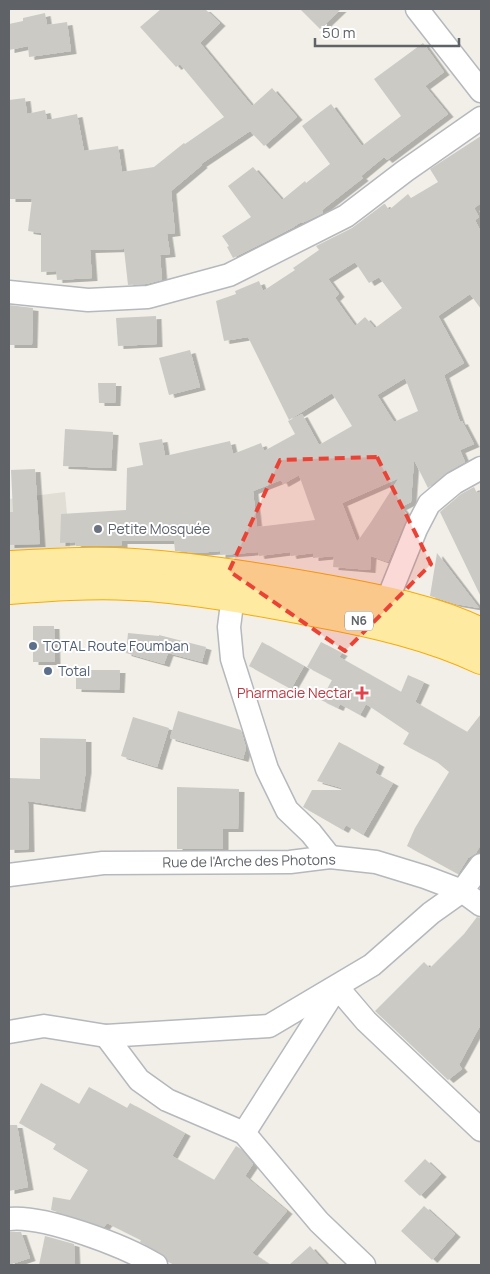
<svg xmlns="http://www.w3.org/2000/svg" width="490" height="1274" font-family="Manrope,sans-serif">
<defs>
<filter id="shadow"><feDropShadow dx="5.5" dy="3" stdDeviation="0" flood-color="#0004"/></filter>
</defs>
<rect width="100%" height="100%" fill="#f1efe8"/>
<polygon fill="#e1ded6" points="65,492 70,547 9,552 9,499"/>
<g fill="#cccac5" fill-rule="evenodd" filter="url(#shadow)">
<polygon points="161,9 205,9 220,23 200,43 252,106 272,88 297,117 264,146 250,131 201,164 202,165 171,191 175,233 167,234 170,254 160,255 162,280 146,284 128,285 124,249 90,250 92,278 57,280 56,271 41,272 41,233 28,231 32,199 10,199 9,100 25,98 27,114 45,110 47,120 77,114 84,151 118,146 122,172 154,167 184,143 185,144 224,117 180,64 176,67 140,27"/>
<polygon points="300,9 341,9 320,29"/>
<polygon points="45,13 47,25 67,22 71,51 29,57 28,46 9,50 9,24 23,21 23,18"/>
<polygon points="423,43 444,72 425,86 448,114 387,160 384,157 361,176 363,178 322,210 323,213 302,223 301,222 292,228 233,258 227,247 229,246 222,236 251,217 228,186 253,167 282,200 305,181 306,183 330,164 302,126 331,104 362,146 367,142 401,116 374,79"/>
<path d="M481,136V203L474,208L479,217L475,220L481,232V309L470,294L438,316L464,363L444,375L460,422L462,421L474,444L460,450L465,462L446,473L428,488L414,460L411,502L401,507L408,516L388,562L371,556L370,570L333,567L334,556L313,558V553L291,556L290,552L259,556L258,552L220,555V551L198,553L175,551L174,541H122V545L108,546H76L75,542L60,543L61,514L126,510L127,468L143,465L139,443L162,439L165,456L230,441L233,454L261,443L264,451L295,434L288,421L302,414L319,445L352,426L332,393L289,420L248,337L224,341L216,301L236,294L235,291L259,281L263,291L295,270L293,268L319,250L316,246L352,228L384,204H385L389,210L408,194L411,198L438,182L430,169ZM355,262L369,283L379,277L402,308L375,328L365,317L355,326L335,298L339,294L328,279ZM405,378L418,411L394,422L377,395ZM299,475L315,520L257,527L253,491L281,480L283,484ZM399,478L371,522L357,542L342,503Z"/>
<polygon points="9,305 33,308 32,345 9,345"/>
<polygon points="156,316 157,344 118,346 116,318"/>
<polygon points="190,350 200,387 169,395 159,358"/>
<polygon points="98,383 116,383 115,403 99,403"/>
<polygon points="65,429 113,432 111,468 63,466"/>
<polygon points="35,469 40,544 9,545 9,512 13,512 11,470"/>
<polygon points="474,487 477,493 481,492 481,597 440,512 461,494"/>
<polygon points="437,553 479,608 456,604 430,596"/>
<polygon points="33,626 54,626 55,662 33,662"/>
<polygon points="128,633 159,636 159,635 206,647 202,662 168,653 164,664 126,653"/>
<polygon points="262,642 304,666 291,689 249,666"/>
<polygon points="321,642 342,653 339,657 401,692 408,675 424,682 415,702 467,732 481,714 481,844 476,853 468,858 458,874 407,846 415,828 449,772 437,762 403,744 409,733 366,704 360,715 340,704 338,708 321,700 332,680 307,667"/>
<polygon points="76,670 120,670 119,690 76,689"/>
<polygon points="178,711 241,730 246,748 243,759 170,738"/>
<polygon points="133,717 169,728 157,767 121,756"/>
<polygon points="40,738 86,739 86,770 80,809 28,801 29,849 9,850 9,778 40,779"/>
<polygon points="339,742 379,764 375,773 393,783 363,835 346,825 343,830 303,807 312,790 341,790 342,788 317,781"/>
<polygon points="177,787 239,789 238,829 223,829 223,849 177,849"/>
<polygon points="477,917 481,918 481,1024 459,1065 462,1069 448,1080 375,1011 424,962 430,968 464,934"/>
<polygon points="41,1083 79,1104 89,1087 127,1108 130,1103 185,1133 172,1156 214,1180 236,1146 241,1149 253,1164 245,1176 287,1211 252,1253 270,1265 175,1265 168,1262 162,1254 140,1242 141,1240 107,1223 104,1227 51,1210 53,1197 70,1200 88,1170 53,1149 56,1144 19,1123"/>
<polygon points="9,1125 17,1125 28,1187 9,1191"/>
<polygon points="425,1159 441,1174 420,1196 404,1181"/>
<polygon points="424,1206 455,1234 432,1260 401,1231"/>
<polygon points="9,1232 21,1232 30,1258 9,1265"/>
<polygon points="45,1236 74,1244 75,1265 39,1265"/>
<polygon points="310,1246 327,1265 289,1265"/>
</g>
<g fill="none" stroke-linecap="round" stroke-linejoin="round">
<g stroke="#b5b8bc" stroke-width="25">
<g id="minor">
<polyline points="417,9 481,91"/>
<polyline points="9,292 88,300 148,297 229,275 346,216 405,171 481,118"/>
<polyline points="235,580 229,627 232,659 267,769 287,810 311,833 330,857"/>
<polyline points="387,601 416,529 429,504 454,483 481,468"/>
<polyline points="9,875 103,863 290,862 330,857 376,862 425,877 462,891 481,905"/>
<polyline points="9,1032 44,1026 106,1036 269,1026 372,965 431,913 462,891 481,865"/>
<polyline points="106,1036 139,1080 167,1100 244,1133 319,1222 364,1265"/>
<polyline points="244,1133 337,987 366,1021 481,1130"/>
<path d="M9,1219C44,1215 125,1246 156,1265"/>
</g>
</g>
<g stroke="#f9ab00" stroke-width="30">
<g id="trunk">
<path d="M9,565C50,563 92,560 134,563C197,567 259,577 321,588C375,598 432,608 481,632"/>
<path d="M9,590C49,587 90,584 130,586C193,589 256,601 318,613C373,623 430,636 481,660"/>
</g>
</g>
<use href="#minor" stroke="#fff" stroke-width="22"/>
<use href="#trunk" stroke="#feeaa1" stroke-width="28"/>
</g>
<path fill="#ea4335" fill-opacity="0.2" stroke="#ea4335" stroke-width="4" stroke-dasharray="10 6" stroke-linejoin="round" d="M377,457L431,564L345,651L229,571L280,460Z"/>
<circle fill="#6b7280" stroke="#fff" stroke-width="2" cx="98" cy="529" r="5"/>
<g fill="#5c6f8a" stroke="#fff" stroke-width="2">
<circle cx="33" cy="646" r="5"/>
<circle cx="48" cy="671" r="5"/>
</g>
<path fill="#e0444e" stroke="#fff" stroke-width="2" d="M359.5 685.5h5v5h5v5h-5v5h-5v-5h-5v-5h5z"/>
<g text-anchor="middle" stroke-width="4" stroke-linejoin="round" paint-order="stroke">
<rect fill="#fff" stroke="#8f9295" stroke-width="1" x="345" y="611.5" width="28" height="19" rx="4"/>
<g font-size="12" font-weight="bold" fill="#5f6368">
<text x="359" y="625">N6</text>
</g>
<g font-size="14" fill="#5b616d" stroke="#fff" text-anchor="start">
<text x="108" y="534">Petite Mosquée</text>
</g>
<g font-size="14" fill="#4e5e75" stroke="#fff" text-anchor="start">
<text x="43" y="651">TOTAL Route Foumban</text>
<text x="58" y="676">Total</text>
</g>
<g font-size="14" fill="#be3a42" stroke="#fff" text-anchor="end">
<text x="352" y="698">Pharmacie Nectar</text>
</g>
<g font-size="14" fill="#5f6368" stroke="#fff">
<text transform="translate(249 861) rotate(-1)" y="5">Rue de l'Arche des Photons</text>
</g>
</g>
<rect width="490" height="1274" fill="none" stroke="#5f6368" stroke-width="20"/>
<path d="M315 38v8h144v-8" fill="none" stroke="#5f6368" stroke-width="2.5"/>
<text x="322" y="38" font-size="15" fill="#5f6368" stroke="#ffffff" stroke-width="4" paint-order="stroke">50 m</text>
</svg>
